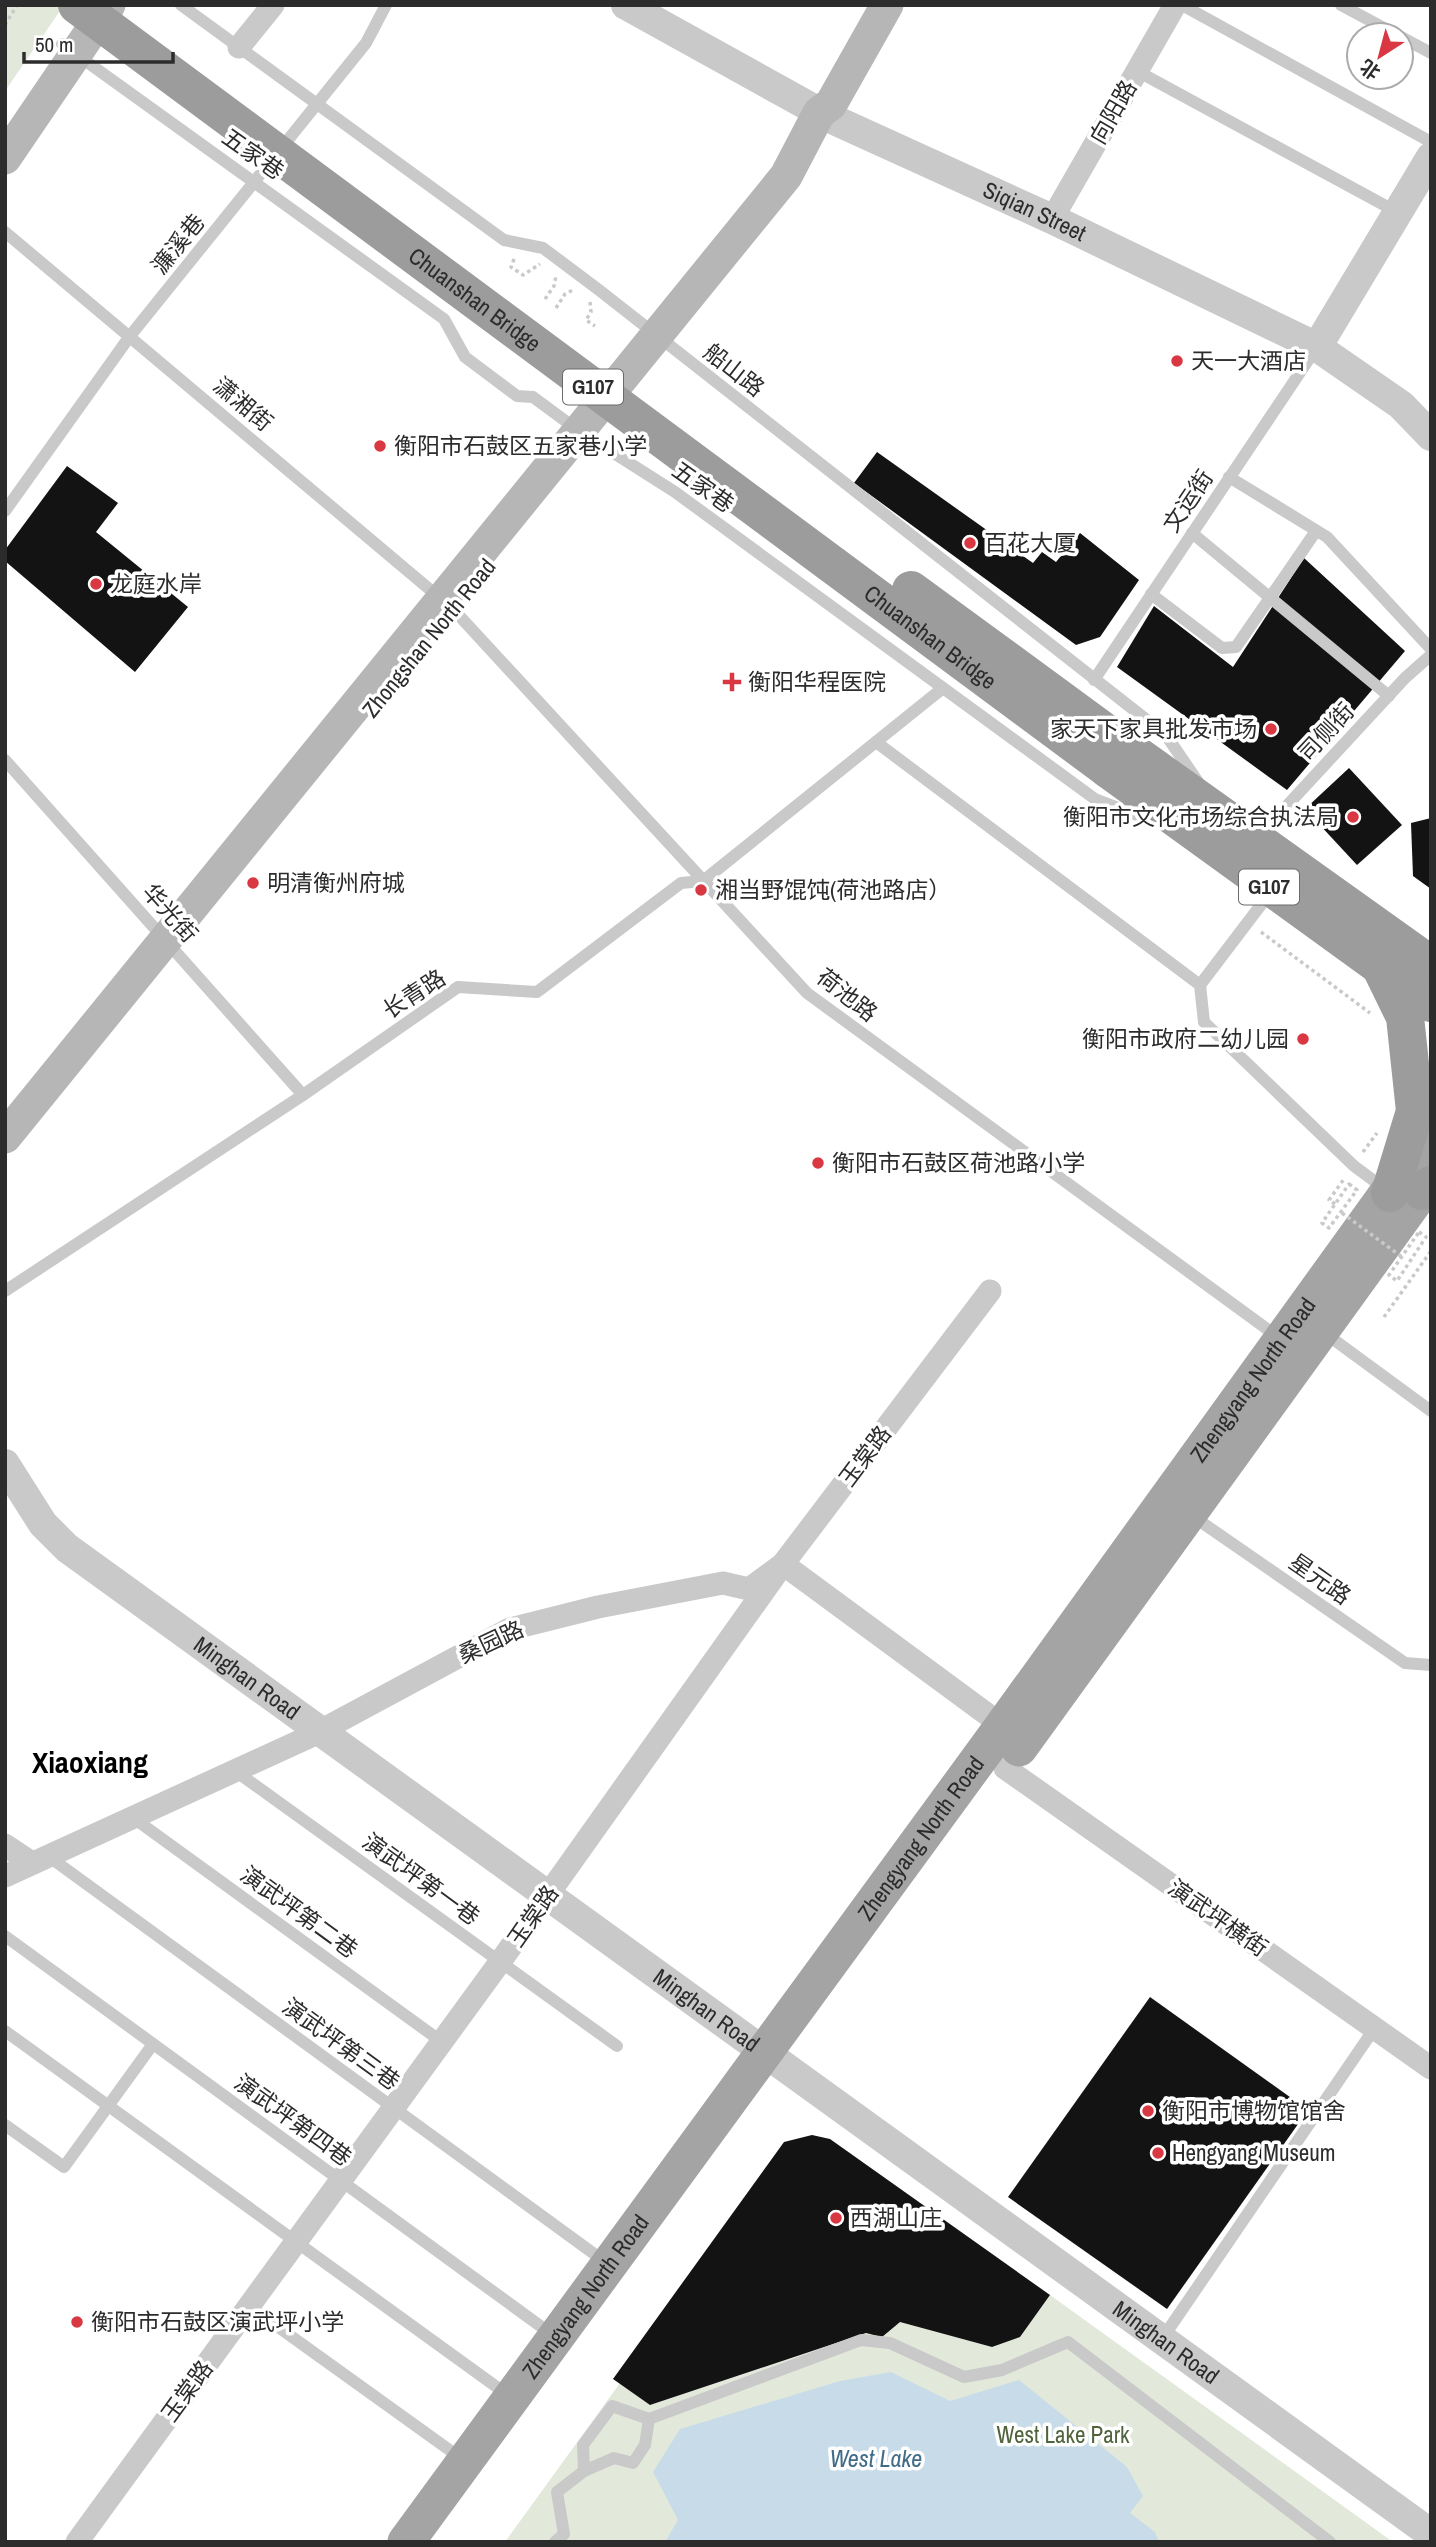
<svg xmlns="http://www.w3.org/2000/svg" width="1436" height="2547" font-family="'Archivo Narrow','Noto Sans SC',sans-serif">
<rect width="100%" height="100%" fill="#fff"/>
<g fill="#e2e9da">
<polygon points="5,5 64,5 5,91"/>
<polygon points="1050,2295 1393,2542 505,2542 620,2383 650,2405 900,2322 992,2347 1020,2337"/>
</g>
<polygon fill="#c7dbe8" points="891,2372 950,2401 1019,2380 1127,2467 1143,2496 1130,2513 1155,2532 1159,2542 665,2542 678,2520 653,2472 680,2429 840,2381"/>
<g fill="#131313">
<polygon points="877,452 1033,563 1042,552 1056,562 1080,533 1139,580 1100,637 1076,645 854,483"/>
<polygon points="67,466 118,503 96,532 188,607 135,672 5,561 5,550"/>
<polygon points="1304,558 1405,651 1287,790 1117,667 1154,606 1233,667"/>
<polygon points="1349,768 1402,825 1357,865 1305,809"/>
<polygon points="1431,818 1431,889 1413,876 1411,823"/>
<polygon points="1150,1997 1308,2110 1167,2309 1008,2197"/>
<polygon points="812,2135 830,2139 1050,2295 1020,2337 992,2347 900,2322 882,2337 866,2333 650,2405 613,2379 784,2142"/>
</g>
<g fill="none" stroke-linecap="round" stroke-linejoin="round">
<g stroke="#c9c9c9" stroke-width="3.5" stroke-dasharray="3.5 3.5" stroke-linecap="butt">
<polyline points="5,25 17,5"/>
<polyline points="514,259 511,267 523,275 540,264"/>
<polyline points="545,299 554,286 556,276"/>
<polyline points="590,302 591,312 586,320 595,326"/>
<polyline points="556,308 565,294 575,289"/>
<polyline points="1261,932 1370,1013"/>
<polyline points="1363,1152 1377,1133"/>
<polygon points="1349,1184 1357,1190 1329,1228 1322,1223"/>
<polyline points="1335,1204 1329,1200 1344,1179"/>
<polygon points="1419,1232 1426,1237 1397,1281 1389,1275"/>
<polyline points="1384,1317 1431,1251"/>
</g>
<g stroke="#c9c9c9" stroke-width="12">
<polyline points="181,5 504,240 543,248 599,290 1166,735 1198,782"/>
<polyline points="1182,5 1431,142"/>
<polyline points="1341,5 1397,35"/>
<polyline points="1401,37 1431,53"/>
<polyline points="62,44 444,319 465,357 517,396 533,397 579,431 675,492 1095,799 1155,822"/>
<polyline points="1137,71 1397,212"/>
<polyline points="5,232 453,609 807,993 1278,1337"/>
<polyline points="1229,477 1327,537 1431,649"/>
<polyline points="5,511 130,336 366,43 386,5"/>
<polyline points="1192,533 1389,696"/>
<polyline points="1151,594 1222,648 1236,647 1316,531"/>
<polyline points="1094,680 1317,347"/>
<polyline points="876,742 1200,985 1204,1022 1354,1166 1385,1189"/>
<polyline points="5,760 303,1095"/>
<polyline points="1258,837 1405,678 1431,655"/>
<polyline points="1200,985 1270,893"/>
<polyline points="5,1291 303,1095 458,987 537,992 681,883 703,881 943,688"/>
<polyline points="1322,1331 1431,1411"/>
<polyline points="1191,1515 1405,1663 1431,1665"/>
<polyline points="234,1770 617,2046"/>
<polyline points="132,1817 442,2042"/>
<polyline points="48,1856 608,2264"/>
<polyline points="5,1936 554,2336"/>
<polyline points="5,2031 509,2396"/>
<polyline points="5,2125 64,2167 153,2044"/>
<polyline points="249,2306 462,2459"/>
<polyline points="1162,2339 1374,2029"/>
<polyline points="584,2471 583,2445 612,2406 649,2419"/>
<polyline points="555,2542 564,2534 557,2492 584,2471 614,2458 633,2463 645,2445 649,2419 861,2340 890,2343 964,2377 1002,2370 1068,2342 1330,2542"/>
</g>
<g stroke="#c9c9c9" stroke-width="23">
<polyline points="239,47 273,5"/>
<polyline points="1052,219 1175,5"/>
<polyline points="1005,1768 1431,2068"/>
<polyline points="5,1845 32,1863"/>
<polyline points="5,1876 311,1736 510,1629 598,1607 723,1583 749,1589 783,1564 1003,1726"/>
<polyline points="77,2542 500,1962 783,1564 990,1291"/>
</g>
<g stroke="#c9c9c9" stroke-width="30">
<path id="s1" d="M626,5L830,118L1052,219L1317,347L1401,405L1431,436"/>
<polyline points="1317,347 1431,157"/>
<path id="s2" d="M5,1464L43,1524L67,1548L1431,2534"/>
</g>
<g stroke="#b6b6b6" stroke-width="33">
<polyline points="5,158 109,5"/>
<polyline points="5,1137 786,176 819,113 831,104 887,5"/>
</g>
<g stroke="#a4a4a4" stroke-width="37">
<polyline points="1019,1748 1416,1199"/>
<path id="s3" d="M406,2542L1003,1726L1431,1133"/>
</g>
<g stroke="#9c9c9c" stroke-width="38">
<polyline points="1124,746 1431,965"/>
<polyline points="1108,769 1431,1003"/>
<polyline points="1382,970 1405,1017 1415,1111 1390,1193"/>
<polyline points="1422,1191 1431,1185"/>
</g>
<polyline stroke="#c9c9c9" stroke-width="3.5" stroke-dasharray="3.5 3.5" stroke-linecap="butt" points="1342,1213 1402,1257"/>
<g stroke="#9c9c9c" stroke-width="38">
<path id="s4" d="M77,5L1108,769"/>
<polyline points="911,590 1124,746"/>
</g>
</g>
<g fill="#d93742" stroke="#fff" stroke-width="2.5">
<circle cx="1177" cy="361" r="7"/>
<circle cx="380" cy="446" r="7"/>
<circle cx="970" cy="543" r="7"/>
<circle cx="96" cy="584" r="7"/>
<path d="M728.5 671.5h7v7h7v7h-7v7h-7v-7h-7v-7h7z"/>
<circle cx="1271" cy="729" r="7"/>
<circle cx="1353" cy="817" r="7"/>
<circle cx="253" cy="883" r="7"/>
<circle cx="701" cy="890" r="7"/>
<circle cx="1303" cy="1039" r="7"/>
<circle cx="818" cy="1163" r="7"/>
<circle cx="1148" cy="2111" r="7"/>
<circle cx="1158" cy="2153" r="7"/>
<circle cx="836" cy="2218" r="7"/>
<circle cx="77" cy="2322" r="7"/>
</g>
<g text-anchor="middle" stroke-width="7" stroke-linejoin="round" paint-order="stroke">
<g fill="#fff" stroke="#6b6b6b" stroke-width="2">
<rect x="563" y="369.5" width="60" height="35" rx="5"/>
<rect x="1239" y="869.5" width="60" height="35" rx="5"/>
</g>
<g font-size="21" font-weight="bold" fill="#2c2c2c">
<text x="593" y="394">G107</text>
<text x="1269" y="894">G107</text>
</g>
<g font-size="23" fill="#2c2c2c" stroke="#fff">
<text transform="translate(1113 112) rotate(-60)" y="8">向阳路</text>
<text transform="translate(253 154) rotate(35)" y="8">五家巷</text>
<text dy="8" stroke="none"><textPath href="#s1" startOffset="458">Siqian Street</textPath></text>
<text transform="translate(178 244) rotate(-51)" y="8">濂溪巷</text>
<text dy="8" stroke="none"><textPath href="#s4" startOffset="495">Chuanshan Bridge</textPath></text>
<text transform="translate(734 370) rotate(38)" y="8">船山路</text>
<text transform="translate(243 404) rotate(40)" y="8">潇湘街</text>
<text transform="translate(703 487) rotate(35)" y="8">五家巷</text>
<text transform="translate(1188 501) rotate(-56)" y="8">文运街</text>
<text dy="8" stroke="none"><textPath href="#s4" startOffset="1062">Chuanshan Bridge</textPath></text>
<text transform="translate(429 638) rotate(-51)" y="8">Zhongshan North Road</text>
<text transform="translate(1326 732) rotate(-47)" y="8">司侧街</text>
<text transform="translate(170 913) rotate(48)" y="8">华光街</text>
<text transform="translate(414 994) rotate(-33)" y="8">长青路</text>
<text transform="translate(847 995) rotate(38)" y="8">荷池路</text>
<text dy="8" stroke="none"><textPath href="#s3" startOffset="1438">Zhengyang North Road</textPath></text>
<text transform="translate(865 1456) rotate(-53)" y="8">玉棠路</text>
<text transform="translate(1320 1579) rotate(35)" y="8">星元路</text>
<text transform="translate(491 1642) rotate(-25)" y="8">桑园路</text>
<text dy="8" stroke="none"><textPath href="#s2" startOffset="327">Minghan Road</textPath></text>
<text dy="8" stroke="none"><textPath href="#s3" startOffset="872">Zhengyang North Road</textPath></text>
<text transform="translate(421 1879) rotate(36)" y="8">演武坪第一巷</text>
<text transform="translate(299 1912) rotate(36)" y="8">演武坪第二巷</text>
<text transform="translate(533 1916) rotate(-55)" y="8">玉棠路</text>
<text transform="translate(1218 1918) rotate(35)" y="8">演武坪横街</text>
<text dy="8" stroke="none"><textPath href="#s2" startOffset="894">Minghan Road</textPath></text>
<text transform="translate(341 2044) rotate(36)" y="8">演武坪第三巷</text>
<text transform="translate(293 2120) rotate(36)" y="8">演武坪第四巷</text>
<text dy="8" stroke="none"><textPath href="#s3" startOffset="304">Zhengyang North Road</textPath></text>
<text dy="8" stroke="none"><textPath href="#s2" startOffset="1461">Minghan Road</textPath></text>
<text transform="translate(187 2391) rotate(-54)" y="8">玉棠路</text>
</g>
<g font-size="23" fill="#2c2c2c" stroke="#fff" text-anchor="start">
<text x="1191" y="369">天一大酒店</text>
<text x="394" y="454">衡阳市石鼓区五家巷小学</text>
<text x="984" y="551">百花大厦</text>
<text x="110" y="592">龙庭水岸</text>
<text x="748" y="690">衡阳华程医院</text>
<text x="1257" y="737" text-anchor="end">家天下家具批发市场</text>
<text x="1339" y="825" text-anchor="end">衡阳市文化市场综合执法局</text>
<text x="267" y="891">明清衡州府城</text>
<text x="715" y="898">湘当野馄饨(荷池路店）</text>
<text x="1289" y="1047" text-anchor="end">衡阳市政府二幼儿园</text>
<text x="832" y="1171">衡阳市石鼓区荷池路小学</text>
<text x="1162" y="2119">衡阳市博物馆馆舍</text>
<text x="1172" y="2161">Hengyang Museum</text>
<text x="850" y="2226">西湖山庄</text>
<text x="91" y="2330">衡阳市石鼓区演武坪小学</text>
</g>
<g font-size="23" fill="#4f643c" stroke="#fff">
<text x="1063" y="2443">West Lake Park</text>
</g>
<g font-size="24" font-style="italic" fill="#406c88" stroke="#fff">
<text x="876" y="2467">West Lake</text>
</g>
<g font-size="30" font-weight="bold" fill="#000" stroke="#fff">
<text x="90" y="1773">Xiaoxiang</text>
</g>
</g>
<rect width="1436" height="2547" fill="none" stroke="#2c2c2c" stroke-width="14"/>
<g transform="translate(1380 56) rotate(216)"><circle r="33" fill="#ffffff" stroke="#ababab" stroke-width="2"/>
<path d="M0-5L12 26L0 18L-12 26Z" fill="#d93742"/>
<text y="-10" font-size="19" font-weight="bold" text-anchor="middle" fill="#2c2c2c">北</text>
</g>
<path d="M24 52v10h149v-10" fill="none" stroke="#2c2c2c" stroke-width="3.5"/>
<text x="35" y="52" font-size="21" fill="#2c2c2c" stroke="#ffffff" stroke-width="5" paint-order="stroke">50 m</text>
</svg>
